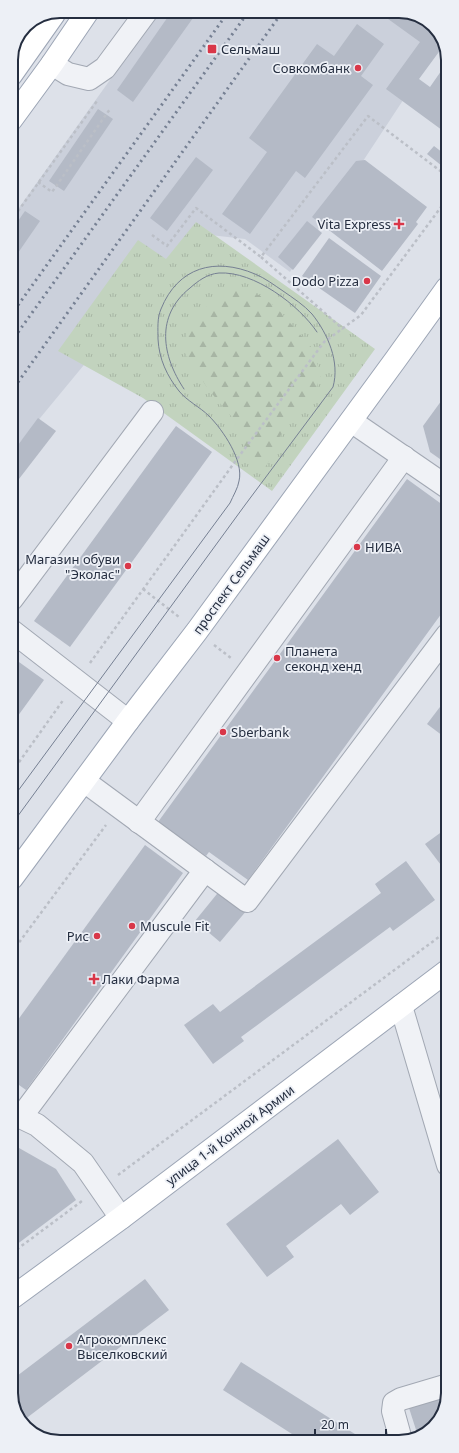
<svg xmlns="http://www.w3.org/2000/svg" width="459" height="1453" font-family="'Noto Sans',sans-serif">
<defs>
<pattern id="grass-tufts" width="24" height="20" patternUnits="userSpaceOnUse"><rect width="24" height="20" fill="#c2d3be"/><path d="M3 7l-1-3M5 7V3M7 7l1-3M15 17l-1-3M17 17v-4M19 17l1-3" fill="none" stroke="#a7b5a4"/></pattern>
<pattern id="forest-firs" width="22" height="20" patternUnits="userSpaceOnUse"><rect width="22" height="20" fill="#c2d3be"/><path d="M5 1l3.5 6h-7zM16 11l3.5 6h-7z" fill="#a7b5a4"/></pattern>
</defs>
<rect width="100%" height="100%" fill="#dde1e9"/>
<polygon fill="#cbd0db" points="159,11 402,11 431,23 442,41 290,272 245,239 193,233 12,452 11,219"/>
<polygon fill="url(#grass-tufts)" points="196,222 375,349 272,491 143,398 58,351 138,240 166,259"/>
<polygon fill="url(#forest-firs)" points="237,290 259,295 277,308 312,348 321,376 311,399 293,417 280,436 265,469 255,469 246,457 242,429 208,389 185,353 187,327 213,300"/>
<g fill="#b4bac6">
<polygon points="172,11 198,11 133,102 117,90"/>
<polygon points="377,11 402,11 412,15 438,34 444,45 419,79 430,87 446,64 446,86 441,94 446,99 446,133 386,89 420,42"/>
<polygon points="357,24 384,44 361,76 373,85 305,178 296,171 250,234 222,214 267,152 249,138 317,44 334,56"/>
<polygon points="98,109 113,119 64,191 49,181"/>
<polygon points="434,146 447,156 447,170 427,154"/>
<polygon points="196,157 213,170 167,231 150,218"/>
<polygon points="365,160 427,207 416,222 418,224 382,271 312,217 356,161"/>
<polygon points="25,211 40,221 11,263 11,231"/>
<polygon points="307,221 322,233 293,270 278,257"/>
<polygon points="329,238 381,276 355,313 302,276"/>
<polygon points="447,393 447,464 430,452 423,426"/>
<polygon points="38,418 56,431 12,488 12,453"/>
<polygon points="176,426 212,452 70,647 34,621"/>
<polygon points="407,479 447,508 447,526 445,529 447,530 447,606 248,880 209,852 206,856 158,822"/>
<polygon points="12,657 44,680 12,724"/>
<polygon points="446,699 447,700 447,739 427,724"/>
<polygon points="447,828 447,873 425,844"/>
<polygon points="145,845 183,873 26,1090 12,1080 12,1028"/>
<polygon points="406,861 435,900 393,931 390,927 241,1037 244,1041 213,1064 184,1025 213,1004 220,1012 381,893 375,884"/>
<polygon points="221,889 247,910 220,942 195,921"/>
<polygon points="338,1139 379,1192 350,1215 341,1204 286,1246 294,1257 267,1277 226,1224"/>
<polygon points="12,1144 56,1169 76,1200 12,1248"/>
<polygon points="145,1279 169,1310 24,1420 34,1432 28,1430 13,1405 13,1379"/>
<polygon points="241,1362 366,1441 303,1441 223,1390"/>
<polygon points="447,1396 438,1423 418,1436 409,1408"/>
</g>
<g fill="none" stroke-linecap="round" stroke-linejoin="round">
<g stroke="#a2a8b3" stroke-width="24">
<g id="minor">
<polyline points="52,64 68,74 89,79 105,68 147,11"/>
<polyline points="351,421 447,487"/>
<polyline points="12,599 152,412"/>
<polyline points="12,631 128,721"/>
<polyline points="84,781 247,901 447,635"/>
<polyline points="139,822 404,457"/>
<polyline points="401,1006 448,1165"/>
<polyline points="12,1113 37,1125 83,1163 121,1218"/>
<polyline points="21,1117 205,870"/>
<polyline points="401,1440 393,1411 394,1403 401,1399 448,1385"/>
</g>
</g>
<g stroke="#9ca5b5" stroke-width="24">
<g id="major">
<polyline points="11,75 54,14"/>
<polyline points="11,120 52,64 88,11"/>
<polyline points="12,878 128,721 197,631 396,359 447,288"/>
<polyline points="13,1297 121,1218 447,971"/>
</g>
</g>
<g stroke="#bbbfc7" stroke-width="2.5" stroke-dasharray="3 3" stroke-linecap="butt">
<polyline points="38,182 52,192 110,109"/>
<polyline points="11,221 97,101"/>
<polyline points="152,235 167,246 196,208 261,257 368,116 447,176"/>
<polyline points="261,257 343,329"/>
<polyline points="143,589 179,617"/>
<polyline points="214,645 231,658"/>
<polyline points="90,663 237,459 324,342 361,315 447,199"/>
<polyline points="12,772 64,699"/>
<polyline points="12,952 106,825"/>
<polyline points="118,1175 447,931"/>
<polyline points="12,1253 82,1201"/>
</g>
<use href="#minor" stroke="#f0f2f6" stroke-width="22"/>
<use href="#major" stroke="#fff" stroke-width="22"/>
<g stroke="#768093" stroke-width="1">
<path d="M184,389C162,356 155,316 190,288C198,281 207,274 219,273C254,271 299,305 317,332"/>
<path d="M12,799L230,503C233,496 238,488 239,481C244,461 223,430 209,416C200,407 187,401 179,391C167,376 159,359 158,339C158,329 157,318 161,309C178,267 215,257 255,274C265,278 274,285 283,291C293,298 304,305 312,314C328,334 340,362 333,387L245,505L12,824"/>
</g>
<g stroke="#768093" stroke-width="3" stroke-dasharray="2 4" stroke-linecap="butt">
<polyline points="11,315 229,11"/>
<polyline points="11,342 249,11"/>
<polyline points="11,392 283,11"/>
</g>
</g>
<g fill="#d93749" stroke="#edf0f6" stroke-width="1.5">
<rect x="207" y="44" width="10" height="10" rx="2"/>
<circle cx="358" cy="68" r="4"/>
<path d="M397 218h4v4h4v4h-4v4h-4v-4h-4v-4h4z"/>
<circle cx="367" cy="281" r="4"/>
<circle cx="357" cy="547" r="4"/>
<circle cx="128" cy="566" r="4"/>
<circle cx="277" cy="658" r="4"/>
<circle cx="223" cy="732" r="4"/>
<circle cx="132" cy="926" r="4"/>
<circle cx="97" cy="936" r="4"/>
<path d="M92 973h4v4h4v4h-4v4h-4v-4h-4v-4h4z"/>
<circle cx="69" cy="1346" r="4"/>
</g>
<g text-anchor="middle" stroke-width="3.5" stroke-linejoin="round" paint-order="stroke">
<g font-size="13" fill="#252e40" stroke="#edf0f6" text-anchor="start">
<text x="221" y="54">Сельмаш</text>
<text x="350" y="73" text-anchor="end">Совкомбанк</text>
<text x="391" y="229" text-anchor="end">Vita Express</text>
<text x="359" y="286" text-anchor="end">Dodo Pizza</text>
<text x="365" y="552">НИВА</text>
<text x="120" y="564" text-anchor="end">Магазин обуви<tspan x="120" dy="15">"Эколас"</tspan></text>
<text x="285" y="656">Планета<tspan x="285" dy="15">секонд хенд</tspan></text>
<text x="231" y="737">Sberbank</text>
<text x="140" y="931">Muscule Fit</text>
<text x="89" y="941" text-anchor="end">Рис</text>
<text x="102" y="984">Лаки Фарма</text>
<text x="77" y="1344">Агрокомплекс<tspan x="77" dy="15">Выселковский</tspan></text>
</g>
<g font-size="13" fill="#252e40" stroke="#edf0f6">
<text transform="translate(231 584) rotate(-54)" y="5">проспект Сельмаш</text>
<text transform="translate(230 1135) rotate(-37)" y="5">улица 1-й Конной Армии</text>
</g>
</g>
<path d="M0 0H459V1453H0ZM60 18H399A42 42 0 0 1 441 60V1393A42 42 0 0 1 399 1435H60A42 42 0 0 1 18 1393V60A42 42 0 0 1 60 18Z" fill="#edf0f6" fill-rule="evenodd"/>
<path fill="none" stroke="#252e40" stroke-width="2" d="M60 18H399A42 42 0 0 1 441 60V1393A42 42 0 0 1 399 1435H60A42 42 0 0 1 18 1393V60A42 42 0 0 1 60 18Z"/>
<path d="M315 1429v6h71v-6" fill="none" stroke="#252e40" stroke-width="2"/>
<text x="321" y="1429" font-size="12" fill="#252e40" stroke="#edf0f6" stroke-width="3" paint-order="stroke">20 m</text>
</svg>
